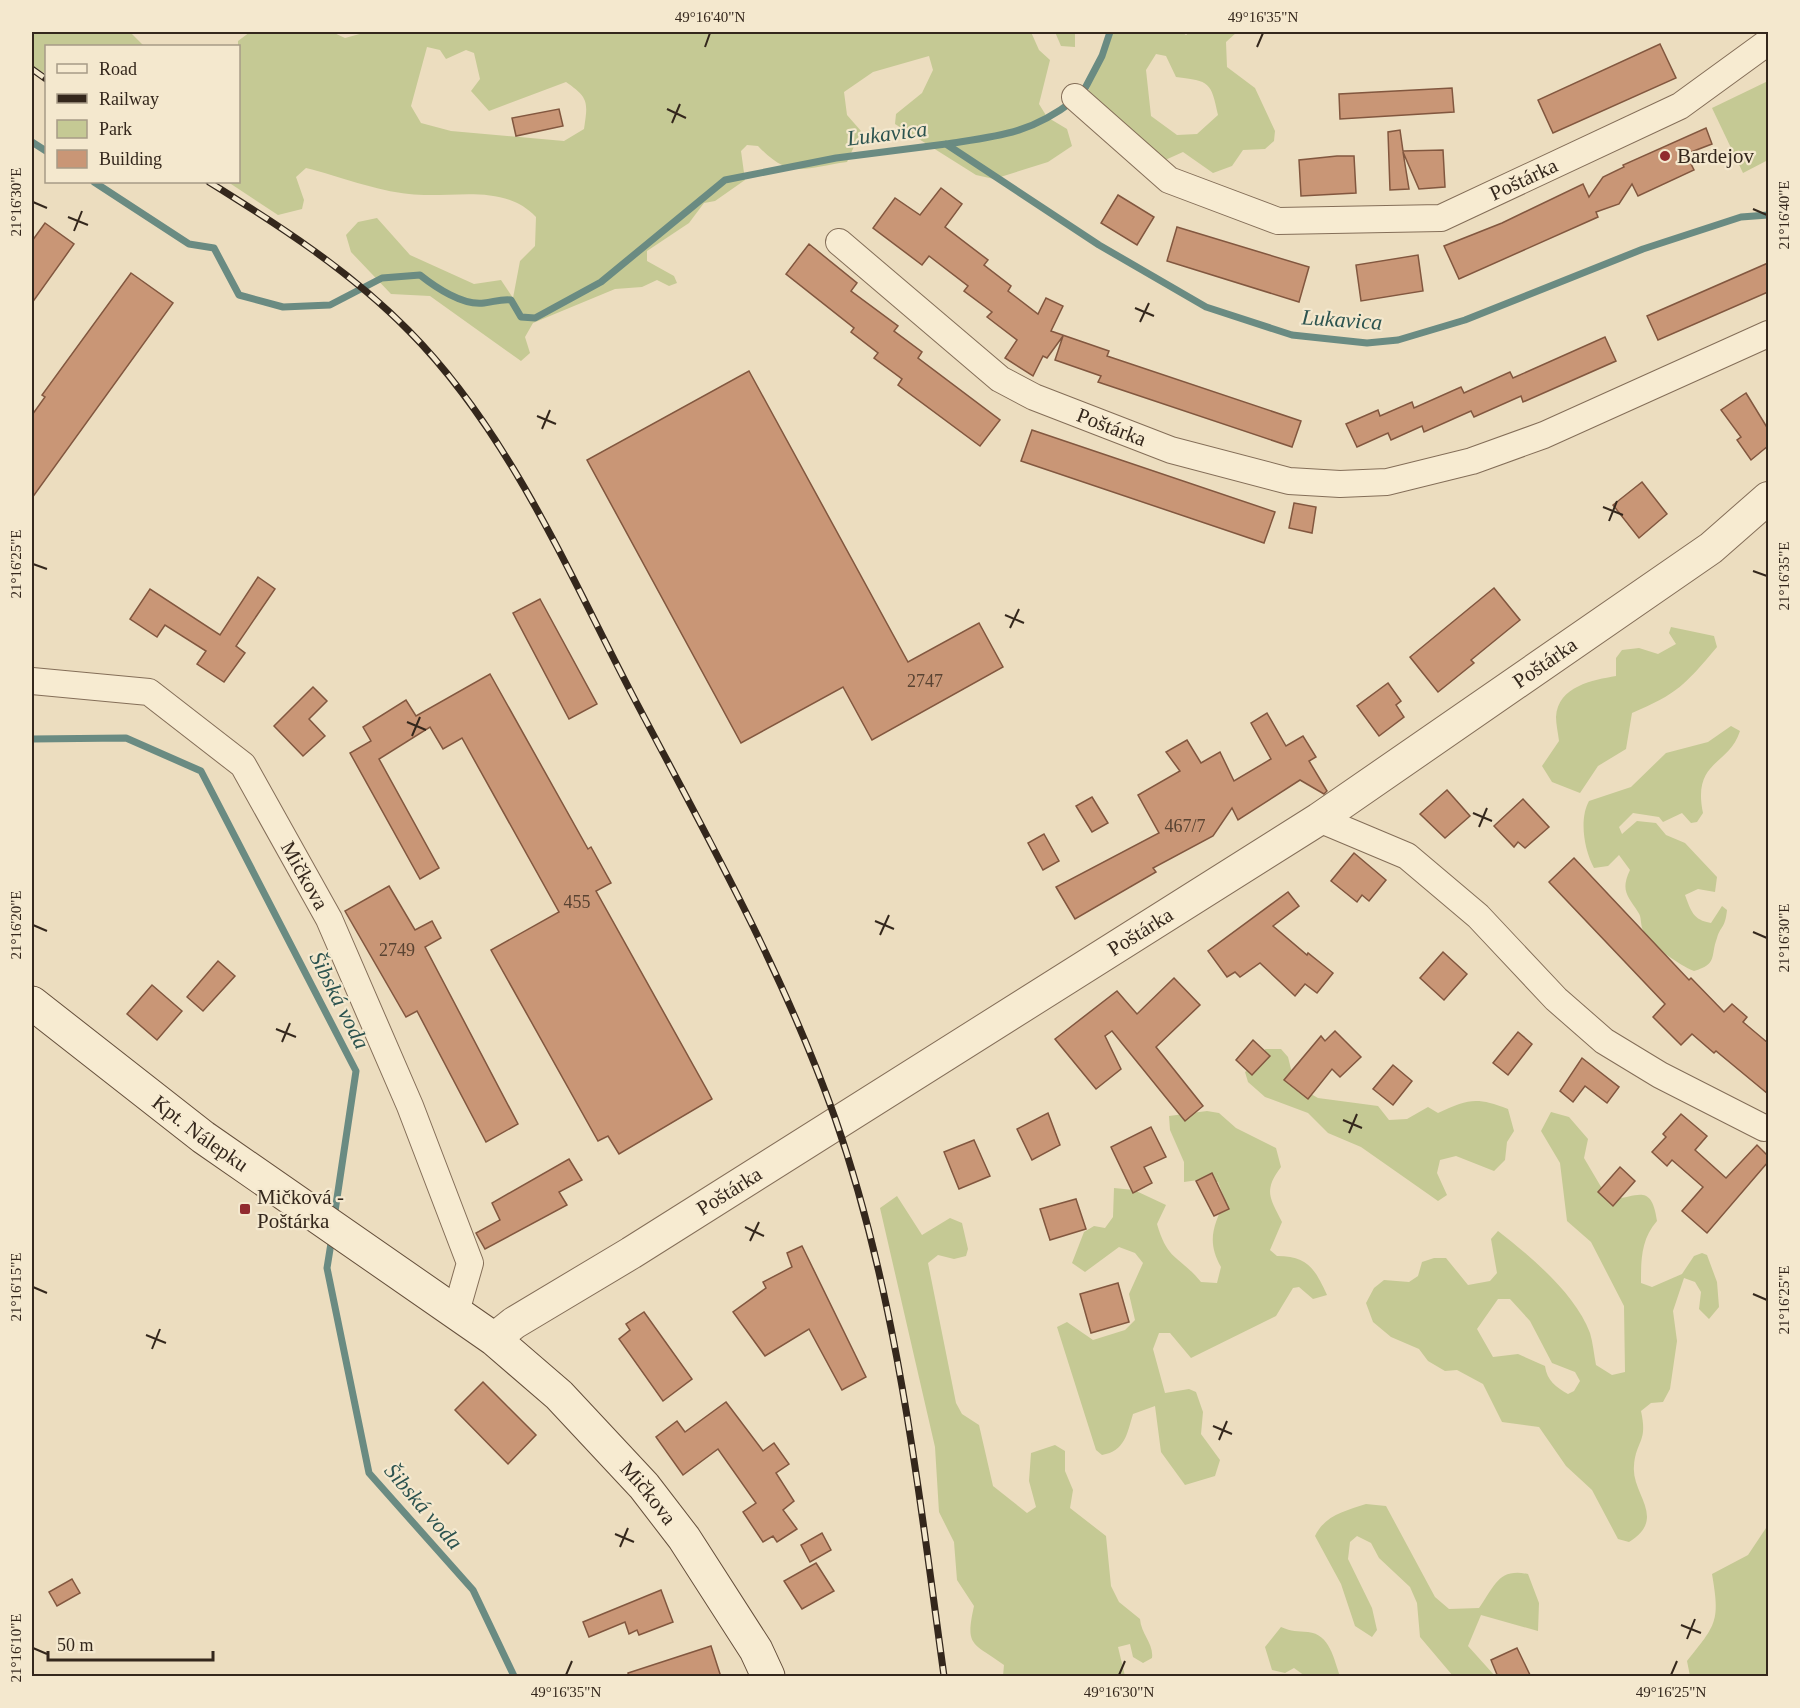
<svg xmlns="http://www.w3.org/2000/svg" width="1800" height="1708" font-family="Georgia,serif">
<rect width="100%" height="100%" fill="#ecddbf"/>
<g fill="#c5c994" fill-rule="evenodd">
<polygon points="32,32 130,32 144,46 159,46 46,46 46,74 32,66"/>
<path d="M250,32H332L345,38L367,32H1031L1039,50L1050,60L1039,104L1047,117L1067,129L1072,146L1048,162L994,179L976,175L895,124L896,114L922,93L933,70L929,56L873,72L844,92L847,115L861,131L847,162C804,168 790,180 758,146L747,145L741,151L745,180L715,201L704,203L689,223L647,251V261L674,276L677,283L669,286L657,280L642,287L615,289L533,323L525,337L530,353L521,361L430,296L391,294L351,252L346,235L358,222L377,218L410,255L474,284L501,280L513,298L520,261L535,246L536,217C503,182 452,199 409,194C377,191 338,176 306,168L296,177L304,200L302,209L278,215L228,182H238V41ZM427,47L440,50L446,59L466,50L474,53L480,79L471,91L489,111L566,82C589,98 588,102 584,129L564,141L451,131L421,123L411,106Z"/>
<polygon points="1055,32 1075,32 1075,47 1061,46"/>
<path d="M1112,32H1181L1186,35L1190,32H1237L1226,42L1227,67L1255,88L1275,131L1274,141L1265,149L1243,150L1232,166L1213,173L1183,152L1163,161L1086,105L1092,74ZM1156,54L1166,56L1176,77C1210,81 1211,82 1218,115L1197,134L1177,135L1151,116L1146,70Z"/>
<polygon points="1768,81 1768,160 1743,173 1712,108"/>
<path d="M1671,627L1714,636L1717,647C1685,685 1677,694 1632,713L1626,749L1598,766L1580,793L1552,782L1542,766L1559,741C1558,733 1556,724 1556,717C1558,686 1593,680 1616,676V658L1622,650L1639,648L1658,654L1676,644L1669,633Z"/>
<path d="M1731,726L1740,731C1729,766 1692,760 1703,813L1697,822L1691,823L1682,813L1663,822L1659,817L1633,813L1619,827L1622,834L1637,821L1656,823L1666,835L1685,843L1717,877L1715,892L1698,889L1685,895C1691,911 1693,920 1711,923L1722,906L1727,910C1725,929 1721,925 1717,938C1710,957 1718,964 1694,971C1679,965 1650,945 1643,930C1640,924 1642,917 1638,912C1628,896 1620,891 1630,870L1619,855L1608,866L1594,868C1584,850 1579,819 1589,801L1631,787L1666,753L1708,742Z"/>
<path d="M1265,1049H1281L1288,1057L1295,1085L1318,1098L1378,1106L1389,1120L1407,1119L1428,1107L1438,1113C1469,1099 1476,1097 1508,1109L1514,1131L1507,1142L1505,1160L1494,1171L1456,1156L1440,1160L1437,1173L1447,1195L1438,1201L1361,1147L1328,1133L1308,1113L1265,1097L1248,1082L1245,1072L1261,1060Z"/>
<path d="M1207,1111L1219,1113L1236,1128L1276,1148L1281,1167C1263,1191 1270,1198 1282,1222L1270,1250L1277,1256C1308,1256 1315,1269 1327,1295L1313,1299L1299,1287L1293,1288L1276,1316L1191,1358L1170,1333H1159L1153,1349L1165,1393L1189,1389L1196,1392L1203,1412L1201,1434L1220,1460L1215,1476L1185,1485L1161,1452L1155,1406L1133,1414C1127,1434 1125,1451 1102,1455L1096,1450L1057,1327L1067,1322L1093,1340L1125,1330L1135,1320L1129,1294L1143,1263L1135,1253L1119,1247L1085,1272L1072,1263L1084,1232L1094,1226L1105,1228L1113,1217L1114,1188L1134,1190L1166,1205L1157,1224C1168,1262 1179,1255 1201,1282L1217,1283L1221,1267C1206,1240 1214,1226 1225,1200L1218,1182L1205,1179L1184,1182V1162L1170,1130L1169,1116Z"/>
<path d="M1551,1112L1569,1117L1588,1139L1584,1158L1607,1197C1631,1204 1651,1176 1657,1221C1641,1239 1641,1260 1641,1283L1652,1287L1682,1274L1694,1256L1702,1253L1707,1255L1717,1282L1719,1307L1709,1319L1699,1309L1701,1292L1695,1282L1684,1278L1673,1311L1677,1341L1670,1389L1663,1402L1651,1403L1641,1411C1648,1443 1636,1440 1634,1466C1631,1494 1668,1518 1629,1542L1618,1539L1592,1490L1566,1466L1539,1427L1502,1422L1483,1384L1457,1370L1445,1371L1428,1361L1419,1349L1391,1337L1373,1322L1366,1303L1374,1288L1384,1280L1409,1282L1418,1276L1422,1262L1434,1258H1446L1468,1285L1490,1281L1497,1273L1491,1239L1498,1231C1530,1256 1575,1293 1590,1333C1593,1343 1594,1355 1596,1365L1612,1375L1625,1372L1624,1306L1591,1242L1567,1221L1560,1163L1541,1131ZM1498,1299H1510L1530,1321L1552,1363L1575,1372L1580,1381L1574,1391L1568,1394C1556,1387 1547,1381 1545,1366L1518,1354L1493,1357L1477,1329Z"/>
<path d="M897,1196L922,1235L950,1218L962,1223L968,1249L966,1256L954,1259L938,1255L928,1263L956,1403L962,1414L979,1425L993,1486L1027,1513L1036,1507L1029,1481L1031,1453L1055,1445L1065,1451V1471L1073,1490L1070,1508L1106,1536L1111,1586L1119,1602L1140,1619C1141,1634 1154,1644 1152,1658L1143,1663L1133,1657L1130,1644L1118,1647L1125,1676H1003L1004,1665C972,1642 965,1647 974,1606L957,1580L954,1542L939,1512L935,1447L880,1208Z"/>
<path d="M1366,1504L1386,1506L1435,1597L1449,1609L1479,1608C1495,1586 1498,1568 1528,1574L1539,1603L1538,1631L1481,1615L1468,1646L1495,1676H1453L1420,1637L1417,1603L1410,1587L1379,1558L1371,1543L1357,1536L1350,1542L1348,1559L1372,1608L1377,1630L1372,1637L1355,1626L1341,1584L1315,1536C1325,1515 1345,1511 1366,1504Z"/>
<path d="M1768,1525V1676H1690L1687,1661C1717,1624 1720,1621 1712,1574L1748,1555Z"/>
<path d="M1281,1627C1292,1632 1297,1631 1308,1632C1330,1634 1334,1660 1340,1676H1305L1294,1668L1285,1673L1272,1670L1265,1647Z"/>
</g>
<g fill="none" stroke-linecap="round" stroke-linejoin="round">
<g stroke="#6a8b82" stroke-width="7">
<polyline points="1082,94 1102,56 1110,32"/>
<polyline points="32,142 46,151"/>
<path d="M947,144C998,136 1030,134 1073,101"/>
<path d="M94,182L189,244L214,248L239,295L283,307L330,305L382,278L420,275C435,287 463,306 484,303C494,302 500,299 511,300L521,317L535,318L601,282L725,180L836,158L946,144L1099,245L1206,307L1292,335L1367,343L1398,340L1465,320L1643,249L1741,217L1768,215"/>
<polyline points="32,739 126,738 201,771 356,1071 334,1218"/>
<polyline points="332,1237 327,1268 369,1473 473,1590 514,1676"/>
</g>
</g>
<g fill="#c99676" stroke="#82573f" stroke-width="1.5">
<polygon points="1660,44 1676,78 1553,133 1538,100"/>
<polygon points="1452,88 1454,112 1340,119 1339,94"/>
<polygon points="559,109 563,126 516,136 512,118"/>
<polygon points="1706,128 1712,144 1686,154 1694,170 1638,196 1632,184 1619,204 1596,212 1598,217 1459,279 1444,246 1502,223 1583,184 1589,197 1603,177 1624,167 1623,165"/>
<polygon points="1400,130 1403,151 1443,150 1445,187 1419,189 1403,152 1409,189 1390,190 1388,132"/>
<polygon points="1337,156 1354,156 1356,193 1301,196 1299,160"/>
<polygon points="941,188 962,204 945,227 988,260 984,265 1011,286 1008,291 1038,314 1046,298 1063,306 1051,331 1109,351 1107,356 1301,421 1292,447 1098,382 1101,376 1055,360 1063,336 1047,358 1043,356 1033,376 1005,358 1017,340 987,317 992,312 964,291 968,286 929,256 922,265 873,228 895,198 920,215"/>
<polygon points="1118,195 1154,217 1137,245 1101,223"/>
<polygon points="45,223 74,244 32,303 32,241"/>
<polygon points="1177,227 1309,267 1299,302 1167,261"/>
<polygon points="809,244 857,283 851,291 898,326 894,331 922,352 918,358 1000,420 980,446 898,385 902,379 874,358 878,353 851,332 854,328 786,274"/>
<polygon points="1418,255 1423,291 1361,301 1356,265"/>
<polygon points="1768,263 1768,292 1658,340 1647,316"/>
<polygon points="131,273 173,303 32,498 32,415 45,397 42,395"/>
<polygon points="1605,337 1616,361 1523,402 1521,396 1474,417 1471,411 1424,432 1422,426 1391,440 1388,433 1357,447 1346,424 1378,410 1380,416 1412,402 1414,408 1461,387 1464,393 1510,372 1513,378"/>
<polygon points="749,371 908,662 979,623 1003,667 872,740 843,687 741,743 587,460"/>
<polygon points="1746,393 1768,429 1768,446 1751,460 1737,440 1741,437 1721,410"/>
<polygon points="1032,430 1275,512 1264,543 1021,461"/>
<polygon points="1642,482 1667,514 1639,538 1613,505"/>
<polygon points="1294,503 1316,507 1312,533 1289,528"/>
<polygon points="258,577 275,589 236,646 245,653 224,682 197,664 206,651 165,625 157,637 130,619 150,589 220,635"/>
<polygon points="1494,588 1520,620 1471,660 1474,663 1438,692 1410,657"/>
<polygon points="540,599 597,704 569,719 513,613"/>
<polygon points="490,674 588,849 591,847 611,883 596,891 712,1099 619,1154 608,1136 598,1141 491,950 559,912 462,738 443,749 430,727 379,759 439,868 420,879 350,753 371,741 363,727 406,700 416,716"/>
<polygon points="1388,683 1401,701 1396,705 1404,717 1379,736 1357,706"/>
<polygon points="313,687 327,701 309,719 325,736 303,756 274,726"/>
<polygon points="1267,713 1286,746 1303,736 1316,757 1309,761 1327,791 1324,794 1300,780 1238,820 1232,808 1213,836 1153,868 1156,872 1075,919 1056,887 1159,833 1138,795 1180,771 1166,752 1187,740 1201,763 1220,752 1234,781 1271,759 1251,723"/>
<polygon points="1447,790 1470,816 1445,838 1420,814"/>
<polygon points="1092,797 1108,823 1092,832 1076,806"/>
<polygon points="1523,799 1549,827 1525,848 1518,842 1514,847 1494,826"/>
<polygon points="1044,834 1059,861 1043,870 1028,843"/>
<polygon points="1354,853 1386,880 1369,901 1362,895 1357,902 1331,881"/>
<polygon points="1574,858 1689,980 1691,978 1724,1012 1732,1004 1747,1017 1743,1022 1768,1043 1768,1094 1716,1051 1714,1053 1692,1034 1681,1045 1653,1017 1665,1004 1549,882"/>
<polygon points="389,886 415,930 432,921 441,938 425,947 518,1124 486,1142 417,1011 406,1017 345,911"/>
<polygon points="1288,892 1299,906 1273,926 1307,955 1308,953 1333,973 1317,993 1305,984 1295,996 1260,963 1240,977 1235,972 1227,977 1208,951"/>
<polygon points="1443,952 1467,974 1444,1000 1420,978"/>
<polygon points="218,961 235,976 203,1011 187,997"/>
<polygon points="1174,978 1200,1005 1156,1047 1203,1106 1185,1121 1112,1031 1105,1036 1121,1069 1096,1089 1055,1039 1117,991 1137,1014"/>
<polygon points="152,985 182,1011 157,1040 127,1014"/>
<polygon points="1335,1031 1361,1057 1340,1077 1332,1069 1308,1099 1284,1080 1321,1036 1325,1041"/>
<polygon points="1518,1032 1532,1044 1508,1075 1493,1063"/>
<polygon points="1253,1040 1270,1056 1252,1075 1236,1060"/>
<polygon points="1582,1058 1619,1087 1607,1103 1585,1086 1573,1102 1560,1091"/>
<polygon points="1393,1065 1412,1081 1393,1105 1373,1089"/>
<polygon points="1048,1113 1060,1145 1032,1160 1017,1129"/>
<polygon points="1681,1114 1707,1136 1695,1150 1726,1178 1757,1145 1768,1156 1768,1162 1707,1233 1682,1211 1703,1187 1672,1160 1667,1166 1652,1152 1666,1137 1663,1134"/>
<polygon points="1151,1127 1166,1157 1144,1167 1152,1183 1133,1193 1111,1147"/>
<polygon points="974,1140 990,1176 959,1189 944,1152"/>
<polygon points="569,1159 582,1180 559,1192 567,1205 485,1249 476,1233 500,1220 492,1203"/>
<polygon points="1620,1167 1635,1181 1613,1206 1598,1192"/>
<polygon points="1212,1173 1229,1209 1214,1216 1196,1181"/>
<polygon points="1076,1199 1086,1229 1050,1240 1040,1209"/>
<polygon points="802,1246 866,1377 842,1390 809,1329 765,1356 733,1312 766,1288 763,1282 792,1267 787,1253"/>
<polygon points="1118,1283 1129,1322 1091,1333 1080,1294"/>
<polygon points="644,1312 692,1379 663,1401 619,1339 630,1330 626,1324"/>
<polygon points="483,1382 536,1435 508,1464 455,1410"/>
<polygon points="726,1402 763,1451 774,1443 789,1464 776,1473 794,1501 783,1510 797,1529 777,1542 773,1536 763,1542 743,1512 756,1503 718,1449 683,1475 656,1437 677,1421 685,1432"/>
<polygon points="822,1533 831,1550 810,1562 801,1545"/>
<polygon points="816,1563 834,1591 802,1609 784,1581"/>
<polygon points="72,1579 80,1593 57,1606 49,1592"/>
<polygon points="661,1590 673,1622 639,1635 637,1630 629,1634 625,1622 589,1637 583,1622"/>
<polygon points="711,1646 721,1677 629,1677 628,1673"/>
<polygon points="1517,1648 1531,1677 1498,1677 1491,1660"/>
</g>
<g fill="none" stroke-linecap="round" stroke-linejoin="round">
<g stroke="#846e58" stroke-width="28">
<g id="minor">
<path id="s1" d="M1075,97L1169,180L1278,221L1441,218L1680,106L1768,42"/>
<path id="s2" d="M839,242L1000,379L1034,397L1171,450L1289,481L1340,484L1387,482L1472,461L1544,435L1768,334"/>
<path id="s3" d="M32,681L149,692L243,765L329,919L410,1106L470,1263L456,1312"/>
<polyline points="1319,819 1407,856 1478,916 1556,999 1604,1041 1660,1075 1764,1128"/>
</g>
</g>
<g stroke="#846e58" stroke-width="34">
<g id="tertiary">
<path id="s4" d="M494,1339L514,1323L631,1253L1319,819L1711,548L1768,498"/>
</g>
</g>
<g stroke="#654f3b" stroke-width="35">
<g id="secondary">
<path id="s5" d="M32,1003L203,1137L494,1339L559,1395L644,1486L684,1538L756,1650L768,1676"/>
</g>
</g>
<use href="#minor" stroke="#f7ebd1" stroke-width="26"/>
<use href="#tertiary" stroke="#f7ebd1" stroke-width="32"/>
<use href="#secondary" stroke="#f7ebd1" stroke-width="33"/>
<g stroke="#34271c" stroke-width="7">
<g id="rail">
<polyline points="32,69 46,79"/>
<path d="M209,182C280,226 350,271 409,331C510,433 568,572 634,698C706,835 783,971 835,1118C898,1299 918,1488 944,1676"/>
</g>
</g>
<use href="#rail" stroke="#f4e8ce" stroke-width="4.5" stroke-dasharray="14" stroke-linecap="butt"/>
</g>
<path fill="none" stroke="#34271c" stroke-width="2" d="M705,47L710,33M1257,47L1263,33M667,109L686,118M672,123L680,104M33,202L47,208M1753,209L1767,215M68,217L88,225M74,231L82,211M1135,308L1154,316M1140,322L1149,303M537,416L556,424M542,429L550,410M1603,507L1623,515M1609,521L1617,501M33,564L47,569M1753,571L1767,576M1005,615L1024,623M1010,628L1019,609M407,722L426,730M412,736L420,717M1473,813L1492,821M1479,827L1487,808M875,921L894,929M33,925L47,931M1753,932L1767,938M880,935L889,915M276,1029L296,1037M282,1042L290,1023M1343,1120L1362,1128M1349,1133L1357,1114M745,1227L764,1236M750,1241L759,1222M33,1287L47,1293M1753,1294L1767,1300M146,1335L166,1343M152,1349L160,1329M1213,1426L1232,1434M1219,1440L1227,1421M615,1534L634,1542M620,1547L628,1528M1681,1625L1701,1633M1687,1639L1695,1619M33,1648L47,1654M566,1675L572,1661M1119,1675L1125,1661M1671,1675L1677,1661"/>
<g fill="#912a2e" stroke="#f4e8ce" stroke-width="2">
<circle cx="1665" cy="156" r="6"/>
<rect x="239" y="1203" width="12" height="12" rx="3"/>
</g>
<g text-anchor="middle" stroke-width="4.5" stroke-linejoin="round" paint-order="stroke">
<g font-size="18" fill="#594332">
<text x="925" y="687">2747</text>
<text x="1185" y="832">467/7</text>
<text x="577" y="908">455</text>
<text x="397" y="956">2749</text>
</g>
<g font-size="21" fill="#34271c" stroke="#f4e8ce" text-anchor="start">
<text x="1677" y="163">Bardejov</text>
<text x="257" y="1204">Mičková -<tspan x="257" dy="24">Poštárka</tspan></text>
</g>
<g font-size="21" fill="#34271c" stroke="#f4e8ce">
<text dy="7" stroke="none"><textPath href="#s1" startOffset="496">Poštárka</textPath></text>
<text dy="7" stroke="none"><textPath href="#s2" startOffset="333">Poštárka</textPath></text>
<text dy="7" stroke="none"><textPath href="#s4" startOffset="1250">Poštárka</textPath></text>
<text dy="7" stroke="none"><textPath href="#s3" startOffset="363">Mičkova</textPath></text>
<text dy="7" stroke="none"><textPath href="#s4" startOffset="764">Poštárka</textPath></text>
<text dy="7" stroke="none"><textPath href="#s5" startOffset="213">Kpt. Nálepku</textPath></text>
<text dy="7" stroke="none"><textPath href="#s4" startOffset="278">Poštárka</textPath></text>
<text dy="7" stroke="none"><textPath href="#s5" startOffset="790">Mičkova</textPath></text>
</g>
<g font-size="22" font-style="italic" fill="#2c534f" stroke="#f4e8ce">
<text transform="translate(887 133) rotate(-7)" y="8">Lukavica</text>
<text transform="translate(1342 319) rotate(4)" y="8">Lukavica</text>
<text transform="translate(340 1000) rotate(63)" y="8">Šibská voda</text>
<text transform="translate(424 1506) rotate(49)" y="8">Šibská voda</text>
</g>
</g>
<rect width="1800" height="1708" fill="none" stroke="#f4e8ce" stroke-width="66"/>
<rect x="45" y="45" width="195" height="138" fill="#f4e8ce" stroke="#a79b87" stroke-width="1.5"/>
<rect x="57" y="64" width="30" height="9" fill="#f7ebd1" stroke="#a79b87" stroke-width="1.5"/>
<text x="99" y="75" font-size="18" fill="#34271c">Road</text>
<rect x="57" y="94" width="30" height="9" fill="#34271c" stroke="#a79b87" stroke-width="1.5"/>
<text x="99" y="105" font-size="18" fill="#34271c">Railway</text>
<rect x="57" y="120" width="30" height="18" fill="#c5c994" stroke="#a79b87" stroke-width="1.5"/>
<text x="99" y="135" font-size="18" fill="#34271c">Park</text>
<rect x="57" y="150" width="30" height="18" fill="#c99676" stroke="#a79b87" stroke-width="1.5"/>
<text x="99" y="165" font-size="18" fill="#34271c">Building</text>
<path d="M48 1651v9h165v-9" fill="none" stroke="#34271c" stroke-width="3"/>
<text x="57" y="1651" font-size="18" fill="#34271c" stroke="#f4e8ce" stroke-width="4.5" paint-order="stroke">50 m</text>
<rect x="33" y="33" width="1734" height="1642" fill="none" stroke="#34271c" stroke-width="2"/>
<g font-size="15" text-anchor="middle" fill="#34271c">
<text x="710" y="22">49°16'40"N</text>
<text x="1263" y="22">49°16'35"N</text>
<text transform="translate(16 202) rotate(-90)" y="5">21°16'30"E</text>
<text transform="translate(1784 215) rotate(-90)" y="5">21°16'40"E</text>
<text transform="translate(16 564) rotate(-90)" y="5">21°16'25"E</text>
<text transform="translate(1784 576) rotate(-90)" y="5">21°16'35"E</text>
<text transform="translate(16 925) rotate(-90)" y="5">21°16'20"E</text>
<text transform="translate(1784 938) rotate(-90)" y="5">21°16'30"E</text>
<text transform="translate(16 1287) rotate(-90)" y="5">21°16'15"E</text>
<text transform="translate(1784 1300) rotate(-90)" y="5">21°16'25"E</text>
<text transform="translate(16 1648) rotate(-90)" y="5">21°16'10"E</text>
<text x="566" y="1697">49°16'35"N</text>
<text x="1119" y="1697">49°16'30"N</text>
<text x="1671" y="1697">49°16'25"N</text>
</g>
</svg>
